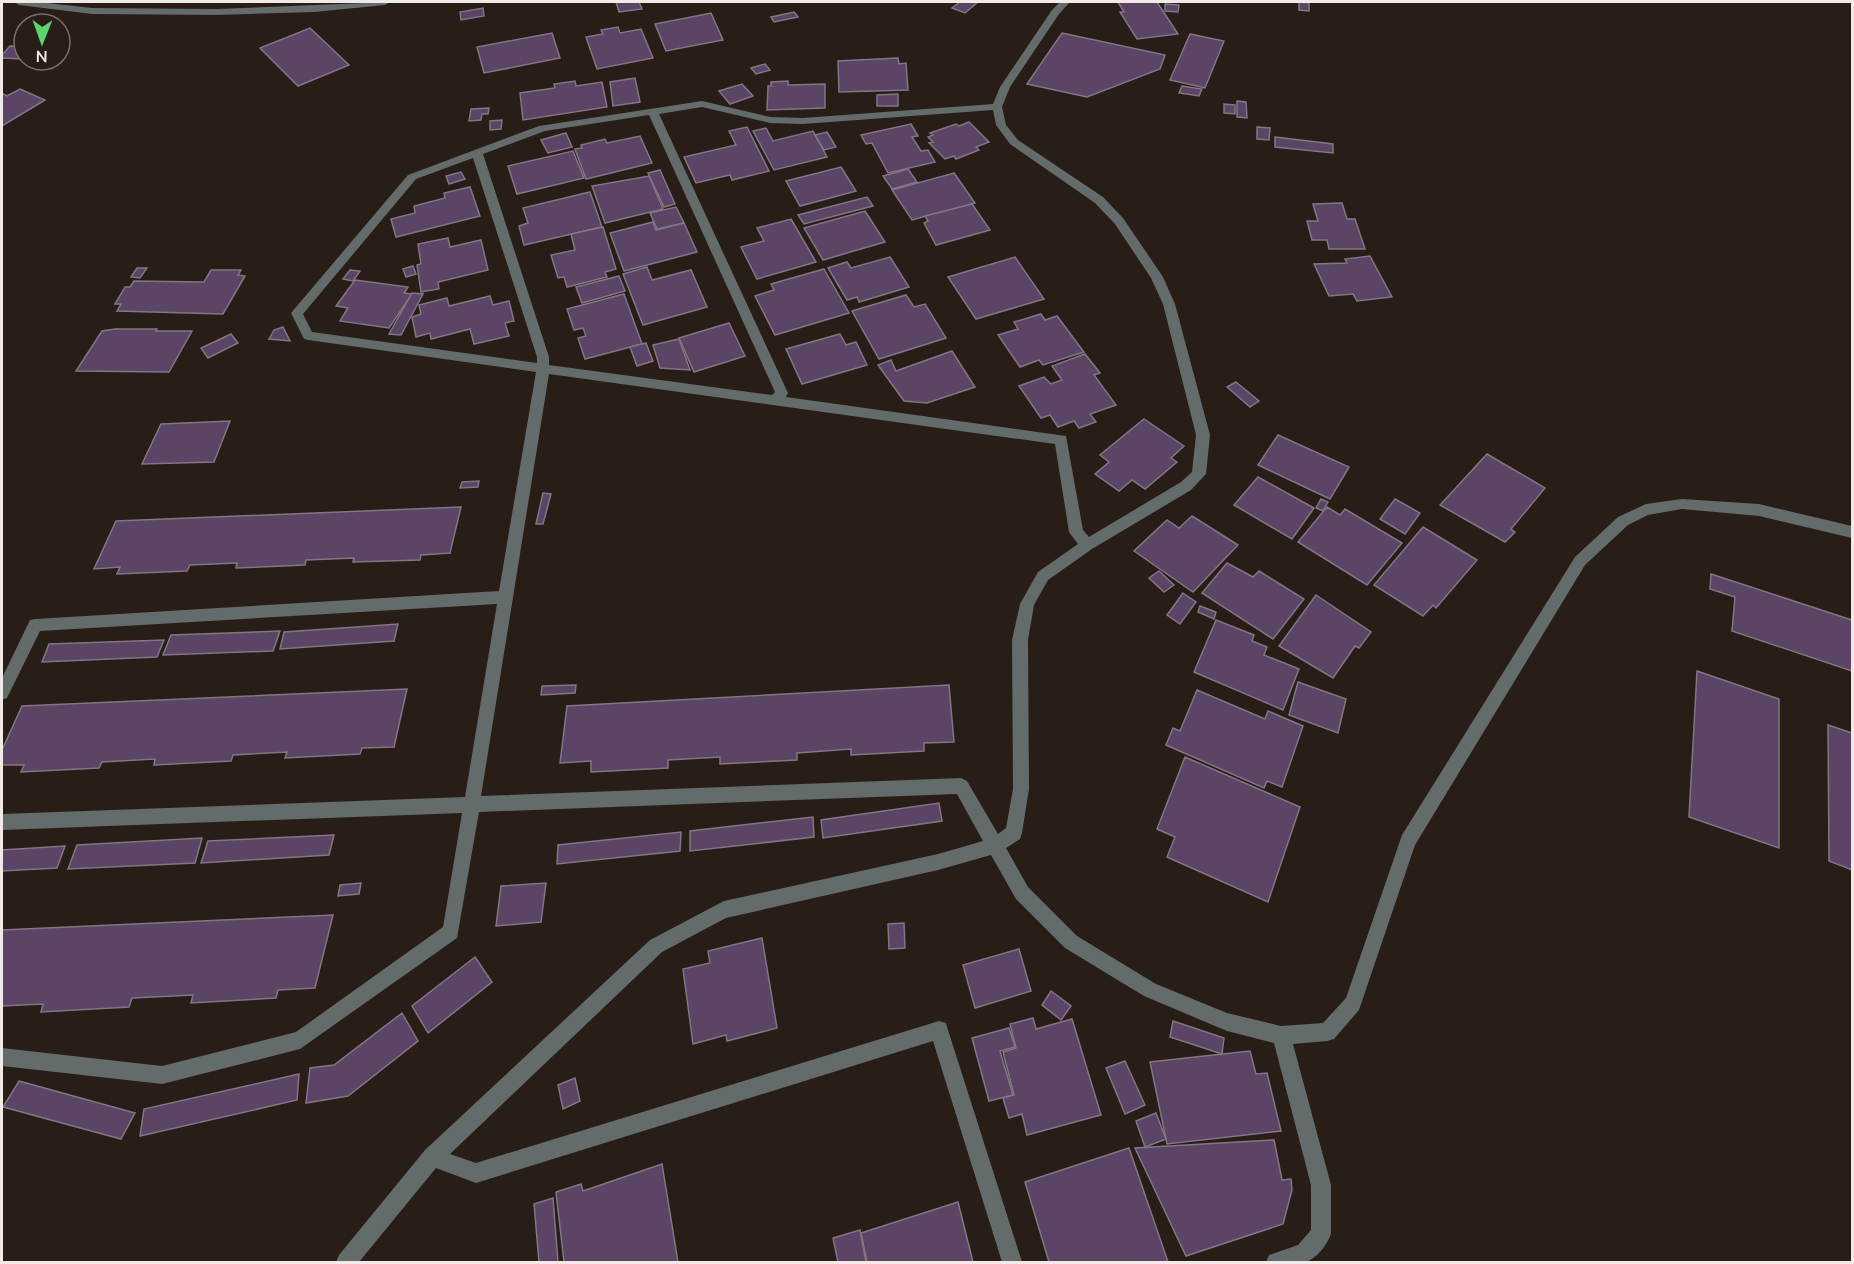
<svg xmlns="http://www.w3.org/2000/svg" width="1854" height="1264" font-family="'Nunito Sans',sans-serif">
<rect width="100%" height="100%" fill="#281d17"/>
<g fill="#5b4466" stroke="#807783" stroke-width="1.5">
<polygon points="616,2 639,2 642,9 619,12"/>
<polygon points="960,2 978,2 965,13 952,8"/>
<polygon points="1118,2 1157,2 1178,34 1137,39 1120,12 1124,12"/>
<polygon points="1299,2 1309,3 1309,11 1299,10"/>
<polygon points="1165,4 1179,5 1178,12 1165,11"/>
<polygon points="483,8 484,16 461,20 460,12"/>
<polygon points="794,12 798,17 774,22 771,17"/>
<polygon points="711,13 723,40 666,51 655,24"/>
<polygon points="618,27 620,33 641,29 653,58 597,69 586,37 603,34 601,30"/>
<polygon points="310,28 349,65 298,86 260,48"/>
<polygon points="552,33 560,58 484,73 477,47"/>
<polygon points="1062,33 1165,55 1160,69 1087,97 1027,84"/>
<polygon points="1190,34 1224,41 1205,88 1170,80"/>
<polygon points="10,46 24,47 24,59 2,58 2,55"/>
<polygon points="898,58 899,64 906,63 908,90 839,92 838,61"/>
<polygon points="765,64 770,70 756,74 751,68"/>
<polygon points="635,78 640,102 613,106 610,82"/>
<polygon points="575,81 576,86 602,82 607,107 523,120 520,93 555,88 554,84"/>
<polygon points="788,81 788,85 825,84 825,108 767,110 768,86 771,86 771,82"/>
<polygon points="742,84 753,96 730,104 719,91"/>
<polygon points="1182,86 1202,89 1199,96 1179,93"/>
<polygon points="20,89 45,100 2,126 2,93 7,96"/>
<polygon points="898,94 898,106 877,106 877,95"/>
<polygon points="1237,101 1246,102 1247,118 1237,117"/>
<polygon points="1224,104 1235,105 1235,114 1224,113"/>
<polygon points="489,108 488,114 482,114 481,120 469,121 471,109"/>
<polygon points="502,120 501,129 490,130 490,121"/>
<polygon points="969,122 989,142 976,147 979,150 956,159 954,156 945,159 929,143 933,142 928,137 933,135 930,133 956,124 959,126"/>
<polygon points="911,124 918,136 912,137 921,151 928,150 935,162 888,173 872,143 866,144 861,135"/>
<polygon points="747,127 769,171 732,180 730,175 696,183 684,157 736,145 729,131"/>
<polygon points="1257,127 1270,128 1269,140 1257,139"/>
<polygon points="766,128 773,141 813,131 827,157 774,170 753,131"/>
<polygon points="827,132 836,147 824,150 815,135"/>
<polygon points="566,133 572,147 548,153 541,140"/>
<polygon points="640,136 652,163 586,179 575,149 582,148 581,145 605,139 607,143"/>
<polygon points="1275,137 1333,144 1333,153 1275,147"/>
<polygon points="573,151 584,178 517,194 508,166"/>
<polygon points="841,167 856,191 800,206 786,181"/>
<polygon points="908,169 917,182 892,189 883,176"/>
<polygon points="660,170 675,204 664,207 648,173"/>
<polygon points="461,172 465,179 449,184 446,176"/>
<polygon points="954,173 975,203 912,220 892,190"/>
<polygon points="649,176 663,209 605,223 592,186"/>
<polygon points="470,187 480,216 396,237 391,219 415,213 414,206 445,198 444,193"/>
<polygon points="590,192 602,227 524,245 519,226 528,223 523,208"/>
<polygon points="867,197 873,206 804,224 798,215"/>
<polygon points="1342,203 1347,219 1355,219 1365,249 1329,249 1327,240 1312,240 1307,221 1318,221 1313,204"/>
<polygon points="972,204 990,230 936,245 924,223 928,221 925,216"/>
<polygon points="676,207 684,223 657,229 650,213"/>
<polygon points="865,211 885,242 823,260 804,228"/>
<polygon points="791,219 816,262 757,279 741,247 764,241 757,228"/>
<polygon points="653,222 656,230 684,223 697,252 624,271 610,233"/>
<polygon points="603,227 616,269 605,272 607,277 567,287 564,277 558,278 551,255 575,250 571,234"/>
<polygon points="448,238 450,247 481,240 488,270 438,282 439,289 421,292 417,265 421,264 418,244"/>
<polygon points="1370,256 1392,297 1357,301 1353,294 1329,296 1314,264 1347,263 1345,259"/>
<polygon points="890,257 909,287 859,302 857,297 847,300 828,268 847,262 851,268"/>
<polygon points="1015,257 1044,299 976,319 948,277"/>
<polygon points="413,266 416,274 406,277 403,269"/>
<polygon points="647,267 652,280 691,270 707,307 643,325 623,274"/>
<polygon points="137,268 147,268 140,278 131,277"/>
<polygon points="824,269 849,313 775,335 755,296 774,290 771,284"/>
<polygon points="211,270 241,270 238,275 245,276 223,314 117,311 121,304 115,304 125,287 130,287 134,281 204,282"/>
<polygon points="350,270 360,271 353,281 343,279"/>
<polygon points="619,276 625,291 582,303 576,287"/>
<polygon points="355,280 408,287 404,293 412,294 389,328 340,321 348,308 336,306"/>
<polygon points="412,293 423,294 401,335 389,334"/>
<polygon points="624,294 642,344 585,359 578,338 586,336 583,328 574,330 567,309"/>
<polygon points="906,295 914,307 925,304 946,338 879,359 852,311"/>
<polygon points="490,296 493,305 509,301 514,321 505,323 509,336 474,344 470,329 431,339 430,333 416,337 412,317 421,314 419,305 447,298 449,306"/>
<polygon points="1041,314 1045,320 1057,316 1084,352 1043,365 1039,360 1020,367 998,335 1018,329 1014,322"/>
<polygon points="729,323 745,356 694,372 679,338"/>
<polygon points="283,327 290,341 269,339 274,330"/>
<polygon points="115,329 157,329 156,331 192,331 169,372 76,371 102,331"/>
<polygon points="231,334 238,343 208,358 201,348"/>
<polygon points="840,334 846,345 856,342 867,365 802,384 786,349"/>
<polygon points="679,339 690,370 660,368 653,345"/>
<polygon points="646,343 653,361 637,366 630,347"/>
<polygon points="952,351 975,387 927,403 904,401 878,365 891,360 896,371"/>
<polygon points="1085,354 1100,373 1094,375 1116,405 1090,414 1096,422 1079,428 1074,421 1058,427 1050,415 1041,418 1019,386 1044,377 1051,384 1062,380 1052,366"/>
<polygon points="1236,382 1259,401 1250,407 1227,387"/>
<polygon points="1144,419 1184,446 1171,458 1177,462 1145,489 1132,480 1119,491 1095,474 1109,462 1100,455"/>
<polygon points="230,421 214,462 142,464 161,424"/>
<polygon points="1278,435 1349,467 1330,499 1258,465"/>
<polygon points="1487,454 1545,488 1511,529 1515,532 1505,542 1440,505"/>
<polygon points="1258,477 1314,508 1292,539 1234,505"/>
<polygon points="479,481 478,487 460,488 462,482"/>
<polygon points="543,493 551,494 543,524 536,524"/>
<polygon points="1321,499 1328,502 1323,511 1316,508"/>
<polygon points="1395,499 1420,513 1405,534 1380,519"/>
<polygon points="461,507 450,553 421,555 420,560 353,562 354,558 306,560 305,565 236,568 237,563 190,565 187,571 117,574 120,567 94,569 116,521"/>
<polygon points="1327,507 1340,515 1345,509 1402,543 1367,585 1298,542"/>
<polygon points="1192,516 1238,545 1193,592 1134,551 1167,520 1179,528"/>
<polygon points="1423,527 1477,560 1436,608 1433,605 1423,616 1374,585"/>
<polygon points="1227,563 1253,577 1259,571 1304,599 1273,639 1202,593"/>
<polygon points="1159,571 1174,585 1164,592 1149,578"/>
<polygon points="1711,574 1852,620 1852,671 1732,631 1735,597 1710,589"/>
<polygon points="1183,593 1196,602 1180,624 1167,615"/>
<polygon points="1316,595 1371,632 1359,648 1355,646 1333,678 1279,646"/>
<polygon points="1200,606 1216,612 1214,619 1198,612"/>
<polygon points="1216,620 1254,635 1252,641 1267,647 1264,655 1299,669 1283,710 1194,672"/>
<polygon points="398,624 394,641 280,649 284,632"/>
<polygon points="280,631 273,651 163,655 171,635"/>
<polygon points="164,640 157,657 42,662 49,644"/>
<polygon points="1697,671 1779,699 1779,848 1689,817"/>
<polygon points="1298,682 1346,699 1338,733 1289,715"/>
<polygon points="576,685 575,693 541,695 542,686"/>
<polygon points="949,685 954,742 924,743 924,751 851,755 851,749 797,753 797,760 720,764 720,757 668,760 668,768 591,772 591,761 560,763 567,706"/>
<polygon points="407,689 394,747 362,748 360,754 285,758 287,752 233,755 231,761 154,765 155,759 102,762 99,768 21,772 24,765 2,765 2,750 22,706"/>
<polygon points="1197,690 1265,719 1268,711 1303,726 1282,787 1267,781 1264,788 1166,745 1173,728 1180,731"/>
<polygon points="1828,725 1852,733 1852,870 1829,861"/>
<polygon points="1185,757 1300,807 1268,902 1167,857 1175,837 1157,829"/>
<polygon points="939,803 942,821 823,838 821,820"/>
<polygon points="813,817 814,837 690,851 690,831"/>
<polygon points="681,832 680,851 557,864 558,845"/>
<polygon points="334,835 329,855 201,863 208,841"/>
<polygon points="202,838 195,863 68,869 77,845"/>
<polygon points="65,846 57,868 2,871 2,850"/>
<polygon points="361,883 359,894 338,896 340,885"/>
<polygon points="546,883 541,922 496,926 501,886"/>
<polygon points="333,915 315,988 278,990 276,998 191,1003 193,995 132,998 129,1007 41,1012 43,1004 2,1006 2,930"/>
<polygon points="904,923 905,948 889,949 888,924"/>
<polygon points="762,938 777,1028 727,1041 726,1035 693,1044 683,969 710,963 708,951"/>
<polygon points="1019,949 1031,991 975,1008 963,965"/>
<polygon points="475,957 492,982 428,1033 412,1006"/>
<polygon points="1051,991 1071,1006 1061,1020 1042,1005"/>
<polygon points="402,1013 418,1041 348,1096 306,1103 310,1068 334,1065"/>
<polygon points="1033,1018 1036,1029 1072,1019 1101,1115 1027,1135 1022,1114 1009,1118 1003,1098 1014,1095 1003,1052 1016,1048 1010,1024"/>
<polygon points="1173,1021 1224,1038 1222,1054 1170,1037"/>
<polygon points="1009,1028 1015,1047 1000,1051 1013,1095 989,1101 972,1038"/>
<polygon points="1250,1051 1256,1074 1267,1073 1281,1131 1167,1144 1150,1062"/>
<polygon points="1125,1061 1145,1105 1125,1114 1106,1068"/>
<polygon points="299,1074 297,1100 140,1136 144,1109"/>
<polygon points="575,1078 580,1101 563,1109 558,1085"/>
<polygon points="19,1081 135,1113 121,1139 3,1107"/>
<polygon points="1156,1113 1166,1139 1145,1147 1136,1121"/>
<polygon points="1274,1140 1282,1180 1291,1179 1292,1190 1283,1224 1186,1256 1135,1148"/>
<polygon points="1129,1148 1168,1262 1049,1262 1025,1182"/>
<polygon points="662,1164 678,1262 564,1262 556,1192 581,1184 583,1191"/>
<polygon points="553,1198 558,1262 539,1262 534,1204"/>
<polygon points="958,1202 973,1262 867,1262 861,1233"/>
<polygon points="860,1230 866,1262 838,1262 833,1238"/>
</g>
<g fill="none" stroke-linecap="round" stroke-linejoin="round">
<g fill="#636b6b" fill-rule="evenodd">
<polygon points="14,2 38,2 92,8 217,9 390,2 385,5 314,12 217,15 92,14 19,5"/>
<path d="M1060,2H1070L1059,14L1010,87L1002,107L1006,125L1018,140L1103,197L1123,218L1163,277L1175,304L1210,435L1206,474L1191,490L1092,549L1048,580L1034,605L1028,640L1029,789L1022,833L1020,839L1006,848L1028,887L1077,936L1156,984L1227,1013L1281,1026L1323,1023L1346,998L1402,835L1575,557L1618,517L1646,504L1682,499L1759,504L1852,526V538L1759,516L1682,509L1648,515L1628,525L1585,565L1415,845L1359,1010L1334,1039L1327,1041L1293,1044L1331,1185V1234C1327,1245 1317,1258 1306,1262H1266L1269,1255L1298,1245L1311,1230V1185L1274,1043L1227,1031L1144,996L1065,948L1016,899L991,855L938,870L726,918L662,952L450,1154L476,1163L939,1021L946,1023L948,1030L1022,1262H1002L933,1041L476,1183L436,1168L359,1262H336L339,1255L425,1150L650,940L724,901L938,854L983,841L957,794L479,812L457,938L300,1049L162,1084L2,1066V1048L162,1066L296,1032L443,927L462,813L2,830V814L465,797L497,604L40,631L7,698L2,700V678L30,620L35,619L499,591L536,372L308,340L304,339L291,313L408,175L539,126L702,101L770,117L803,118L993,104L1000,87L1052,10ZM702,107L770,123L803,124L993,110L996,125L1010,144L1095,203L1115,224L1151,278L1163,304L1196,435L1192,472L1181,482L1089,537L1083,530L1066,436L786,397L788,393L659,114ZM649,115L775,392L772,395L549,365V357L483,154L545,131ZM473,158L537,357V363L312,332L303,314L416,179ZM549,374L1055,444L1069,532L1078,544L1038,572L1020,604L1012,640L1013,789L1006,828L998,834L967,781L961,778L481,796Z"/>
</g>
</g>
<rect width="1854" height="1264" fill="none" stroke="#f2eae6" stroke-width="6"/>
<g transform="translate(42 42) rotate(181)"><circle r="28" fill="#281d17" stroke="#796f6a" stroke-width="1.5"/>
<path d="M0-4.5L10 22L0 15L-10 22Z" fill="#5cd56d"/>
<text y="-9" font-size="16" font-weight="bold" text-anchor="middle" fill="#f2eae6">N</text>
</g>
</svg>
